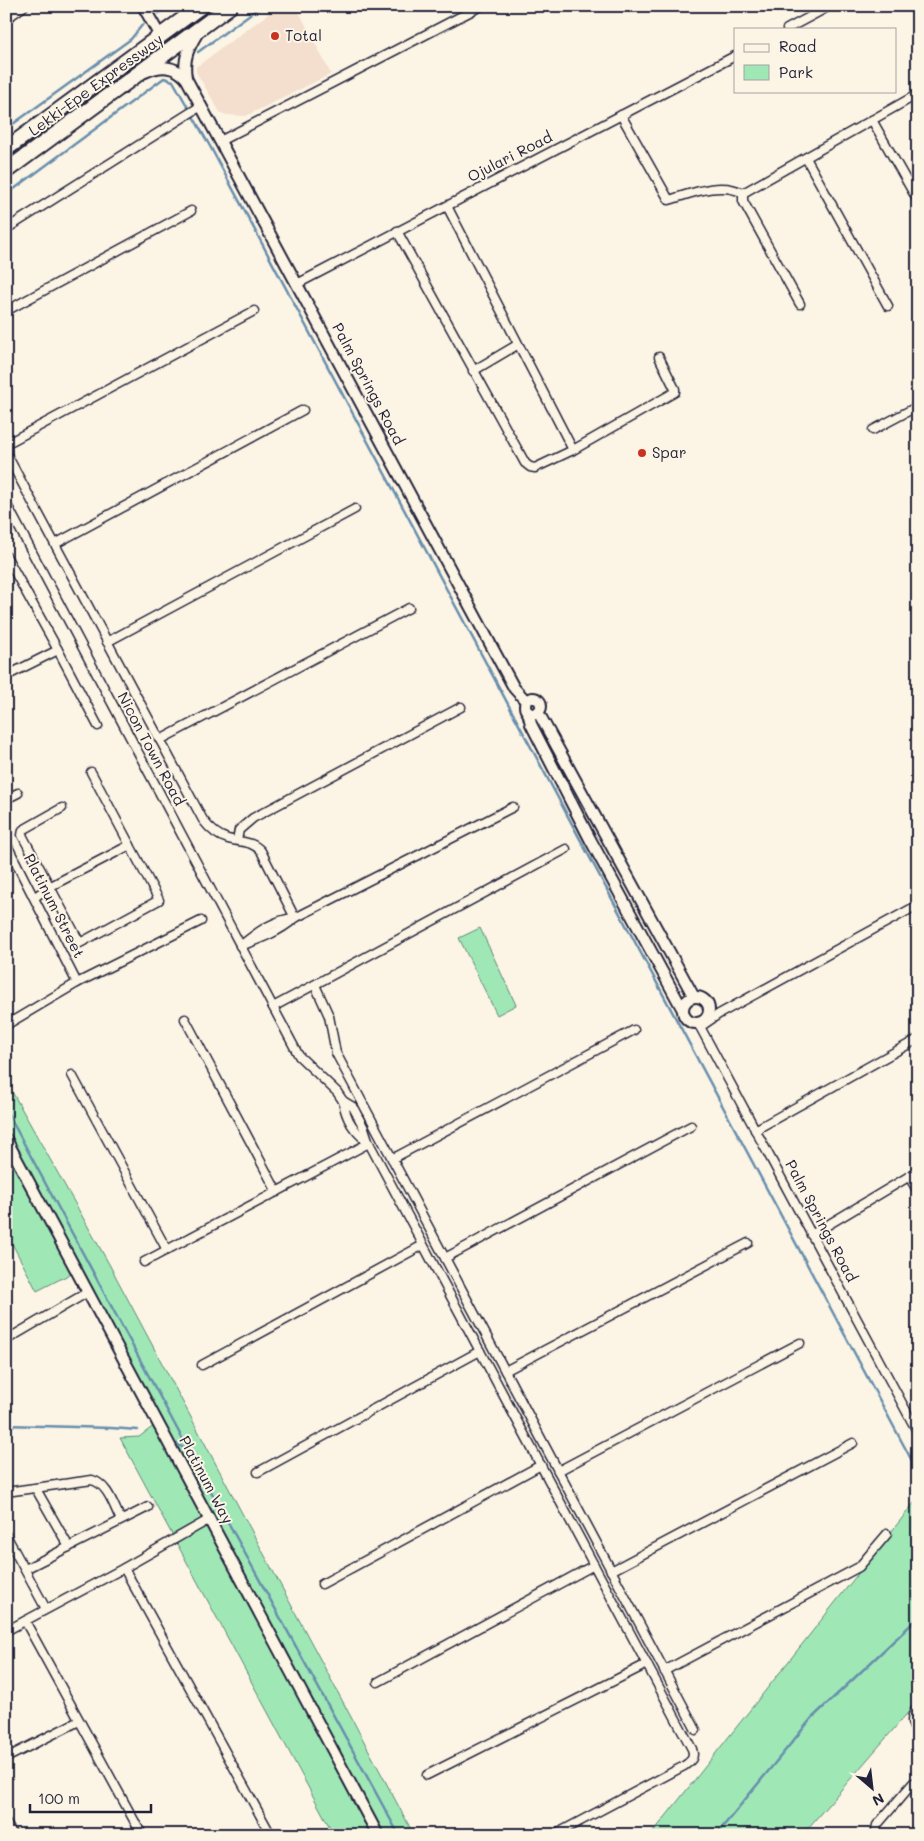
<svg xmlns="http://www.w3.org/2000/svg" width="924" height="1841" font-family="Mali,sans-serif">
<rect width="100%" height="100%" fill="#fcf5e5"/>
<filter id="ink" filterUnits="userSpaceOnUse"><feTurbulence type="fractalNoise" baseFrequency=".02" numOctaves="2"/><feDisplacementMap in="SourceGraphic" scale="10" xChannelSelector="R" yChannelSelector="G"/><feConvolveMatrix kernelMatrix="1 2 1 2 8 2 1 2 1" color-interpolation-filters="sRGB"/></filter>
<g filter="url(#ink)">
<polygon fill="#f4dece" points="279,6 296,6 331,74 246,116 226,115 220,112 196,72 196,67"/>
<g fill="#9fe8b6" stroke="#608578">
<polygon points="480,928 516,1005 497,1015 459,938"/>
<polygon points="6,1081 109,1264 414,1835 334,1835 120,1438 139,1437 163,1419 122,1352 80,1269 37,1291 6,1232"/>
<polygon points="918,1498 918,1701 802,1835 651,1835"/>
</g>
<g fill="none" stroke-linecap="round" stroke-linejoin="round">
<g stroke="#688ead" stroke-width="2.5">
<polyline points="159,13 169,6"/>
<polyline points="198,52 261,6"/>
<polyline points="6,129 131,39 143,24"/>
<polyline points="6,195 164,78 173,81 211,148 918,1472"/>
<polyline points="6,1110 189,1451 399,1835"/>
<polyline points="6,1425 111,1428 138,1430"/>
<polyline points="177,1444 189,1451"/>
<polyline points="716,1835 811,1719 918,1618"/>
</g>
<g stroke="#22223b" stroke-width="11">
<g id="street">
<polyline points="6,19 24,6"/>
<polyline points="787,29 830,6"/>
<path d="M621,115L669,200C692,193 721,181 743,193L918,94"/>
<polyline points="872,120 918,201"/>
<polyline points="220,141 481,6"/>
<polyline points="806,158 888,306"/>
<polyline points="743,193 743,201 800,304"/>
<polyline points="447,206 573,450 675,392 675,389 659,357"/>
<polyline points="6,229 201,106"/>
<polyline points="397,231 525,463 530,467 535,468 573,450"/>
<polyline points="297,284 735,56"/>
<polyline points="6,311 191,211"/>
<polyline points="473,371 517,345"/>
<polyline points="873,430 918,406"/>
<polyline points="6,444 254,311"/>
<path d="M6,453L203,820C209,828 217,836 228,839C241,843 251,840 261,851L295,918"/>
<path d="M6,503L299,1056L337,1092L343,1101L353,1107L364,1128L369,1143L692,1749C695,1758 691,1761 684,1766L554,1835"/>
<polyline points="55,544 303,410"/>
<polyline points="6,556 58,650 6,676"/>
<polyline points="107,642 355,509"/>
<polyline points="58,650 98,726"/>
<polyline points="160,740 409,608"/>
<polyline points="6,799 18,793"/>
<polyline points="62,808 23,830 22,835 80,943 159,900 91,772"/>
<polyline points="237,840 239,830 253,818 461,707"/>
<polyline points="6,843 77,983"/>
<polyline points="35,897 49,887 130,845"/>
<path d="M244,943C259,931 276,919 295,918"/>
<path d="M240,946C260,939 279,932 295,918L513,807"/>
<polyline points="315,985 329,1016 336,1053 696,1730"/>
<polyline points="273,1007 566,849"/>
<polyline points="185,1019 277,1192"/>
<polyline points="698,1023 918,1433"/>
<polyline points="6,1025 77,983 201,921"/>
<polyline points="700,1027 719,1014 918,905"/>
<polyline points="72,1075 167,1250"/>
<path d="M343,1101C346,1120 354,1131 369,1143"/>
<polyline points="755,1130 918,1039"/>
<polyline points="392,1159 634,1030"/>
<polyline points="909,1176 918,1192"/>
<polyline points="811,1235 918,1171"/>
<polyline points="445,1258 691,1126"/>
<polyline points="144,1262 369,1143"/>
<polyline points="6,1340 88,1292"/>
<polyline points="202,1365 423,1245"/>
<polyline points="505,1371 748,1243"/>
<polyline points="558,1471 800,1343"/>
<polyline points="258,1472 480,1351"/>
<polyline points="36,1489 69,1547"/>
<path d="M6,1492L92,1480C108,1484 114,1507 121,1520"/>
<polyline points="6,1535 46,1609"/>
<polyline points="124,1568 271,1835"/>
<polyline points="25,1569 148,1507"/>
<polyline points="611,1571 853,1443"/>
<polyline points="322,1584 541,1465"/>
<polyline points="25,1621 142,1835"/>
<polyline points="6,1631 124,1568 210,1519"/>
<polyline points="664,1671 859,1567 887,1534"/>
<polyline points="378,1682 594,1565"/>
<path d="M918,1706C909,1719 911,1723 918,1736"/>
<polyline points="6,1758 79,1721"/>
<polyline points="427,1775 647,1664"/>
<polyline points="6,1823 13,1835"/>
<polyline points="875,1835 877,1825 913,1783"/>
</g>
</g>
<g stroke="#22223b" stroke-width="14">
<g id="secondary">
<polyline points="143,6 160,36"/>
<path d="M145,72C161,65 174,65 186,78L514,688L526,701"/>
<path d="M186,78C183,59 188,48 198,32"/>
<circle cx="533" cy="706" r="8"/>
<polyline points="528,712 531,724 590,839 683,1010"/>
<polyline points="538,712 694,997"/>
<circle cx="696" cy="1010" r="13"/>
<polyline points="6,1139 378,1835"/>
</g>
</g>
<g stroke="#22223b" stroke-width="18">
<g id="highway">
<polyline points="6,149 201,6"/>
<polyline points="6,171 230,6"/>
</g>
</g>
<use href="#street" stroke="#fcf5e5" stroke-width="8"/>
<use href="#secondary" stroke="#fcf5e5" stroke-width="10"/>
<use href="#highway" stroke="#fcf5e5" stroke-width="14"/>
</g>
</g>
<g fill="#c8321e" stroke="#fcf5e5" stroke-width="2">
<circle cx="275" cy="36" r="5"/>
<circle cx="642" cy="453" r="5"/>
</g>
<g text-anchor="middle" stroke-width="4" stroke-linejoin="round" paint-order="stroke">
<g font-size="15" fill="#22223b" stroke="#fcf5e5" text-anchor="start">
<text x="285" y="41">Total</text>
<text x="652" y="458">Spar</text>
</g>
<g font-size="15" fill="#22223b" stroke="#fcf5e5">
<text transform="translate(96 85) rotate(-36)" y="5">Lekki-Epe Expressway</text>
<text transform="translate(510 157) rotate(-27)" y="5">Ojulari Road</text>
<text transform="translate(368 384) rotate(62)" y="5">Palm Springs Road</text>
<text transform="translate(151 749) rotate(62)" y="5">Nicon Town Road</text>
<text transform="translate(54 906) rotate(63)" y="5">Platinum Street</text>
<text transform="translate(821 1221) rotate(62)" y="5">Palm Springs Road</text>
<text transform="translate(206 1480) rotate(62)" y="5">Platinum Way</text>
</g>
</g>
<rect width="924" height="1841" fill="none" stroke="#fcf5e5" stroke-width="25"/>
<rect x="12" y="12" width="899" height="1816" fill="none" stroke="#22223b" stroke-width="2" filter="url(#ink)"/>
<rect x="734" y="28" width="162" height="65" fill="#fcf5e5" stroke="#a5a1a1"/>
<rect x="744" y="44" width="25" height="8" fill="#fcf5e5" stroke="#a5a1a1"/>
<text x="779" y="52" font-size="15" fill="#22223b">Road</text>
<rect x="744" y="65" width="25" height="15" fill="#9fe8b6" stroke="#a5a1a1"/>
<text x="779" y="78" font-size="15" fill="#22223b">Park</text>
<g transform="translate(872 1788) rotate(152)" stroke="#fcf5e5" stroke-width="4" paint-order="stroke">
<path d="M0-4L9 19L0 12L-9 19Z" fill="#22223b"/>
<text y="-8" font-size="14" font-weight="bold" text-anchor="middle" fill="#22223b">N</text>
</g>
<path d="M30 1804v8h121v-8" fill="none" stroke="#22223b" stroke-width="2.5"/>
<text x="38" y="1804" font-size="15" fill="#22223b" stroke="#fcf5e5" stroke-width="4" paint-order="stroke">100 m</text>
</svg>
